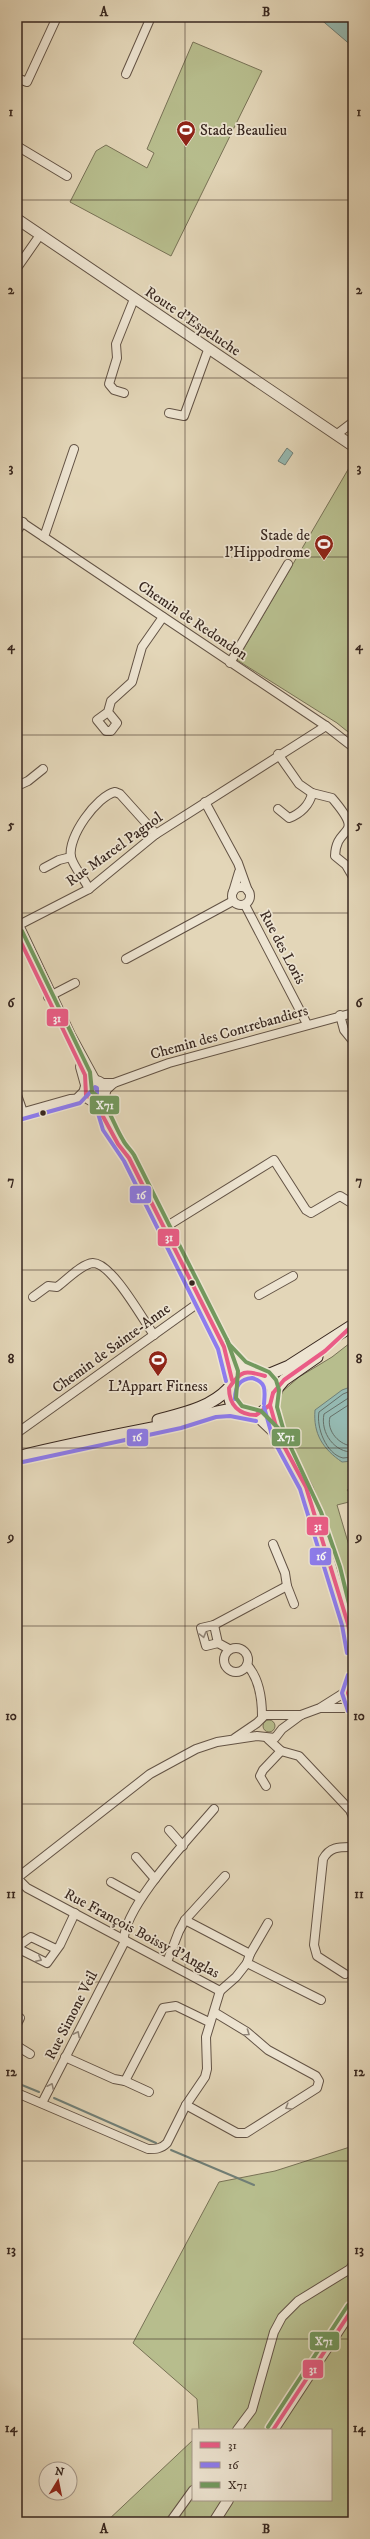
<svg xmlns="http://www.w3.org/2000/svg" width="370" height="2539" font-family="'IM FELL DW Pica',serif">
<rect width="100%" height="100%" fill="#e3d6b8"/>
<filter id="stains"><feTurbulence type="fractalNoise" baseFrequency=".005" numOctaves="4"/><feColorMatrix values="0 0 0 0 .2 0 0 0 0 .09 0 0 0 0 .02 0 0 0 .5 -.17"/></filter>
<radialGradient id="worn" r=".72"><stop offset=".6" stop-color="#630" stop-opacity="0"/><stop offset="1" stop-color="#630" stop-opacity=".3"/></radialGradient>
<g fill="#b7bd8d" stroke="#787256">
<polygon points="193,42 262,71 171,256 70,202 96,151 106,145 147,168 154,153 147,149"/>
<polygon points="353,461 353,736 337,723 237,660"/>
<polygon points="350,1343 353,1343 353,1485 347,1490 353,1497 353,1501 337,1505 353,1559 353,1613 323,1514 313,1487 280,1423 276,1408 283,1391 299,1377 332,1357"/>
<circle cx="269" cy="1726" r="6"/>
<polygon points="353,2146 353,2522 106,2522 193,2440 193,2500 331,2500 331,2430 199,2430 197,2399 133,2343 219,2182 275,2171"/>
</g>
<g fill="#95b9b1" stroke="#707f77">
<polygon points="318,17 353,17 353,47"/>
<polygon points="287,448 293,453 285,465 278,461"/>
<path d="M353,1386V1461L342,1462C323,1449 313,1434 315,1410L342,1390Z"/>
</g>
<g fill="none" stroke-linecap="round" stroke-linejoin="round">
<g stroke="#667068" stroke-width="1">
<path d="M353,1390L343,1394L319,1412C316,1427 326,1454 343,1458C346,1458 350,1457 353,1457"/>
<path d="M353,1395L324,1414C320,1433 335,1453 353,1452"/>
<path d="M353,1402L330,1417C326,1431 340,1446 353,1446"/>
</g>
<g stroke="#707f77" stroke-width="2">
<polyline points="17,2083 39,2092"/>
<polyline points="54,2098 156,2143"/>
<polyline points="171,2150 254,2185"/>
<polyline points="17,2373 20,2375"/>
</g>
<g stroke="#635345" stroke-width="10">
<g id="minor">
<polyline points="126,74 151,17"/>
<polyline points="17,78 27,82 57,17"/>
<polyline points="17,146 67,176"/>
<polyline points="17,268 40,235"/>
<polyline points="124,393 114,390 109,384 117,358 116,344 134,299"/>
<polyline points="169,413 184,416 208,350"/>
<polyline points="336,435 353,422"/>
<polyline points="17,519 326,726 353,747"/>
<polyline points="17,531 23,522"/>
<polyline points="44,537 74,449"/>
<polyline points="230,663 288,564"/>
<polyline points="108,712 117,723 111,731 106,731 97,720 108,712 111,701 132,682 142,647 163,617"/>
<path d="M278,754L299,784L312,793L332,798C367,839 336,823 335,856L346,865L353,877"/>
<polyline points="17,786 28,781 43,769"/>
<polyline points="205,802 238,863 248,891"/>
<path d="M278,809L289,818C300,814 310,805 312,793"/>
<polyline points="44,868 59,860 71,857"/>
<circle cx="241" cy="896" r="9"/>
<path d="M89,889C84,878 74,868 71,857C67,837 97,796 115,792L120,794L156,834"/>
<polyline points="233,892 239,872"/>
<polyline points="245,905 307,1024"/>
<polyline points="17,926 89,889 156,834 326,726"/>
<polyline points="126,959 233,901"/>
<polyline points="48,997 75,983"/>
<polyline points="340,1015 344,1030 353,1041"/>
<polyline points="101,1083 114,1083"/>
<polyline points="104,1092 114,1083 169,1063 353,1013"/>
<polyline points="17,1095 23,1112"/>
<polyline points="78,1097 85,1090"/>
<polyline points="17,1114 70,1099 88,1098"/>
<polyline points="164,1228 274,1160 306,1210 311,1213 340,1196 353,1204"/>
<polyline points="259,1295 293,1276"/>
<path d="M33,1297L48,1286L57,1287C67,1280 81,1264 93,1263C112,1263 143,1320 154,1335"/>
<polyline points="17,1433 201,1301"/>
<polyline points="273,1544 285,1573 287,1586"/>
<polyline points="214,1625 287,1586 294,1604"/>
<polyline points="218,1643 206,1646 201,1628 214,1625 218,1643 229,1649"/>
<circle cx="236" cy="1660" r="12"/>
<path d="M247,1665C259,1678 262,1699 262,1716"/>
<polyline points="321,1708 353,1708"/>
<polyline points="235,1738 257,1723 265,1715 301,1715"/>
<polyline points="268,1739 281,1751 299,1756 350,1810 353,1817"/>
<polyline points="266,1786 260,1776 263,1770 281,1751"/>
<polyline points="169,1830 183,1846"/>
<polyline points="136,1857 155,1879"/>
<path d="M17,1878L27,1888L220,1991L206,2037L207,2069L205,2077L186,2105L167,2143C161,2149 156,2149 148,2149L17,2093"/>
<polyline points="17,1878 150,1774 196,1749 217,1742 257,1736 275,1738 282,1729 301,1715 320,1708 347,1691"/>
<polyline points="111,1882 140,1898"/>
<polyline points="185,1920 250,1954 247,1963 321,2000"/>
<polyline points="17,1947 31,1937 56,1949"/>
<polyline points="17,1948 47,1963 60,1945 75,1913"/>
<polyline points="250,1954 268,1923"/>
<polyline points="167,1962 179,1931 185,1920 225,1876"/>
<path d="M345,1974L317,1956L314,1945L323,1859C330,1846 340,1847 353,1847"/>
<polyline points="220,1991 236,1977 247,1963"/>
<polyline points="17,2024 20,2018"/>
<polyline points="17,2046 30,2054"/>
<polyline points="65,2057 114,2079 125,2081 163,2008 176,2006 209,2022"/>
<polyline points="125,2081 149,2092"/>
<path d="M42,2103L124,1943C120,1910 192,1835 214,1809"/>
<polyline points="186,2105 237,2133 246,2133 317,2088 319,2081 316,2076 268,2050 247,2032 214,2012"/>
<polyline points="237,2430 252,2410 274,2332 282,2317 298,2301 350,2269 353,2264"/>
<polyline points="170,2522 193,2490"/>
</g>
</g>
<g stroke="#635345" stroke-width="12">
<g id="tertiary">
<polyline points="17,219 353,446"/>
<polyline points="17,923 70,1035 95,1081"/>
<polyline points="81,1067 86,1085"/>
<circle cx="95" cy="1091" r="10"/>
<polyline points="101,1098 103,1113 118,1144 129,1158 224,1347 232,1380"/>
<polyline points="227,1350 249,1371"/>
<polyline points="270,1405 279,1437 306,1487 319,1527 348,1624 353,1652"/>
<polyline points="256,1415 279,1437"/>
<path d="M353,1678C346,1688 346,1698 353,1708"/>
<polyline points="273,2430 353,2308"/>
<polyline points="214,2522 228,2500"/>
</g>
</g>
<g stroke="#38271f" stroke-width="13">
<g id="secondary">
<circle cx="251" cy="1393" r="22"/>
<polyline points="265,1376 289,1366 353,1325"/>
<polyline points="273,1393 284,1380 317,1357"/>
<path d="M158,1420C184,1413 210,1408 229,1388"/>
<path d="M17,1457C69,1444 121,1434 173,1424C194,1419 213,1411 235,1409"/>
</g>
</g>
<use href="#minor" stroke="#ede4d1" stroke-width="8"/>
<use href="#tertiary" stroke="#ede4d1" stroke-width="10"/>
<use href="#secondary" stroke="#ede4d1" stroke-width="11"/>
<g stroke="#ede4d1" stroke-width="7">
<g id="bus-1">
<polyline points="17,934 85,1075 86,1095 94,1100"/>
<polyline points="94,1100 118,1144 129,1158 224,1347 232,1380"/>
<path d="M265,1376C245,1370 241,1370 229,1388C229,1405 239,1415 256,1415L270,1405L273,1393"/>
<polyline points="273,1393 284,1380 325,1351 353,1325"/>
<polyline points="270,1405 279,1437 306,1487 348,1624 353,1652"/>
<polyline points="353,1678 348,1693 353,1708"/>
<polyline points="273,2430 353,2308"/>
</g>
</g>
<g stroke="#ede4d1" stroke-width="7">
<g id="bus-2">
<polyline points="19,1120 80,1103 95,1087 97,1088 97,1110 103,1130 124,1161 218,1349 226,1381"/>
<path d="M235,1399C235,1387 239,1379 252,1378C267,1382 265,1391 264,1404"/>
<polyline points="264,1407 273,1439 300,1489 342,1625 347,1653"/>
<polyline points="18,1463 181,1428 216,1417 230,1416 256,1421"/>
<polyline points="348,1675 342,1693 348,1711"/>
</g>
</g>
<g stroke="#ede4d1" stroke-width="7">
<g id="bus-3">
<path d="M22,931L90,1072L92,1092C108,1102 113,1124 123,1140C126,1146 131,1150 134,1155L229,1344L246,1362L269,1372L276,1380L279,1390L277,1407L285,1435L321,1512L340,1567L353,1620"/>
<polyline points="227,1340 238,1371 236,1398 242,1406 261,1411 286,1436"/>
<polyline points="268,2427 348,2305"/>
</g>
</g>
<use href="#bus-1" stroke="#ea5c86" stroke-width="4"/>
<use href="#bus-2" stroke="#8d7cef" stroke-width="4"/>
<use href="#bus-3" stroke="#72995e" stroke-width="4"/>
</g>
<defs><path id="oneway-chevron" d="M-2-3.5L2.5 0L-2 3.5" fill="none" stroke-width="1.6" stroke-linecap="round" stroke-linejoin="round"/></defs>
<g stroke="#928678">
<use href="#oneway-chevron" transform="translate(203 1635) rotate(75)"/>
<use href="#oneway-chevron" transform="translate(39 1959) rotate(27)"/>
<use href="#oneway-chevron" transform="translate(247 2033) rotate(35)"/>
<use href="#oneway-chevron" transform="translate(77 2034) rotate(-63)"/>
<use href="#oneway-chevron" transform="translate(51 2086) rotate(-64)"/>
<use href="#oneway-chevron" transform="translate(288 2107) rotate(149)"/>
</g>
<path fill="none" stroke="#38271f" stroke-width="1" stroke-opacity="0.55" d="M185,17V2522M17,200H353M17,378H353M17,557H353M17,735H353M17,913H353M17,1091H353M17,1270H353M17,1448H353M17,1626H353M17,1804H353M17,1982H353M17,2161H353M17,2339H353"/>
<defs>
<g id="stadium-pin" transform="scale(1)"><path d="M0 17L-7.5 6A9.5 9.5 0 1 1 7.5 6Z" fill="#8f2418" stroke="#ede4d1"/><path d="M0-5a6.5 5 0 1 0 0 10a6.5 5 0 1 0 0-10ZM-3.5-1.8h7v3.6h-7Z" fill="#fff"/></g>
</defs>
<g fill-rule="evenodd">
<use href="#stadium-pin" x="186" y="130"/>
<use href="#stadium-pin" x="324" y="544"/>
<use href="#stadium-pin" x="158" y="1360"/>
</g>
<g fill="#38271f" stroke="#ede4d1" stroke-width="1.5">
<circle cx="43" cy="1113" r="3.5"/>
<circle cx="192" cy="1283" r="3.5"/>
</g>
<g text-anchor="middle" stroke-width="3.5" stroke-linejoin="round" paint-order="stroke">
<g font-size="15" fill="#38271f" stroke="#ede4d1" text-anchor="start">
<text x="200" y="135">Stade Beaulieu</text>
<text x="310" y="540" text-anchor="end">Stade de<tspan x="310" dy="17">l'Hippodrome</tspan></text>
<text x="158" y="1391" text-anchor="middle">L'Appart Fitness</text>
</g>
<g font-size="15" fill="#38271f" stroke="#ede4d1">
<text transform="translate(193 321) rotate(34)" y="5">Route d'Espeluche</text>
<text transform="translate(193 620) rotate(34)" y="5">Chemin de Redondon</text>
<text transform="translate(114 849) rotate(-36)" y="5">Rue Marcel Pagnol</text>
<text transform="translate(283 947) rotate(62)" y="5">Rue des Loris</text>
<text transform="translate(229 1032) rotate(-16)" y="5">Chemin des Contrebandiers</text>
<text transform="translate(111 1348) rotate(-36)" y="5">Chemin de Sainte-Anne</text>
<text transform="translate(142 1933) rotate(28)" y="5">Rue François Boissy d'Anglas</text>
<text transform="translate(71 2015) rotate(-63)" y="5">Rue Simone Veil</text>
</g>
</g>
<g stroke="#ede4d1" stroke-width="1.5">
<rect x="46" y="1008" width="23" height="19" rx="4" fill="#ea5c86"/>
<rect x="89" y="1095" width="31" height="20" rx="4" fill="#72995e"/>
<rect x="129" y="1185" width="23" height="19" rx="4" fill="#8d7cef"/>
<rect x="157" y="1228" width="23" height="19" rx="4" fill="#ea5c86"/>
<rect x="126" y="1428" width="23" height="19" rx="4" fill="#8d7cef"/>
<rect x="271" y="1428" width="30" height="19" rx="4" fill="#72995e"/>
<rect x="306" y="1516" width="23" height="20" rx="4" fill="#ea5c86"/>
<rect x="309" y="1547" width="23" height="19" rx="4" fill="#8d7cef"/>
<rect x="309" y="2331" width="31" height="20" rx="4" fill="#72995e"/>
<rect x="302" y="2359" width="22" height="20" rx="4" fill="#ea5c86"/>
</g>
<g font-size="11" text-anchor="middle" font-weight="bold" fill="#fff">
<text x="57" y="1022">31</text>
<text x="105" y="1109">X71</text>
<text x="141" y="1199">16</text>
<text x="169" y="1241">31</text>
<text x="137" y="1441">16</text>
<text x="286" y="1441">X71</text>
<text x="318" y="1530">31</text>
<text x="321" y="1560">16</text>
<text x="324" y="2345">X71</text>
<text x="313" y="2373">31</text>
</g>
<rect width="370" height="2539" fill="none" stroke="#e3d6b8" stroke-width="44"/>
<rect x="192" y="2429" width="140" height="72" fill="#ede4d1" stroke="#a5988a"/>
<rect x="200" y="2442" width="20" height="6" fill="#ea5c86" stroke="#a5988a"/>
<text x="228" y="2449" font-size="12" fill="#38271f">31</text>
<rect x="200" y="2462" width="20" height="6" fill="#8d7cef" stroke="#a5988a"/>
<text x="228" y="2469" font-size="12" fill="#38271f">16</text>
<rect x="200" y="2482" width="20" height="6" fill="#72995e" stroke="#a5988a"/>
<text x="228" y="2489" font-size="12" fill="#38271f">X71</text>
<g transform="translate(58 2481) rotate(10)"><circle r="19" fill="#ede4d1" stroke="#a5988a"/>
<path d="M0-3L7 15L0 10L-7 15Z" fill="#8f2418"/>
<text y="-6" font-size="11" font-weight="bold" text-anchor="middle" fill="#38271f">N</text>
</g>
<rect x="22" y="22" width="326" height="2495" fill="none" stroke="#38271f" stroke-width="1.5"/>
<g font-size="13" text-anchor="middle" font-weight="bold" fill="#38271f">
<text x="104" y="16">A</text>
<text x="266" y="16">B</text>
<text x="11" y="116">1</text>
<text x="359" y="116">1</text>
<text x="11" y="294">2</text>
<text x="359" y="294">2</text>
<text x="11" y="472">3</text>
<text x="359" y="472">3</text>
<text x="11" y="650">4</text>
<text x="359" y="650">4</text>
<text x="11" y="829">5</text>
<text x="359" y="829">5</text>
<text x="11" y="1007">6</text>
<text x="359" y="1007">6</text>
<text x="11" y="1185">7</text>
<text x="359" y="1185">7</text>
<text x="11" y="1363">8</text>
<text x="359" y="1363">8</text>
<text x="11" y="1541">9</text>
<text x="359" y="1541">9</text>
<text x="11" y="1720">10</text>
<text x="359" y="1720">10</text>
<text x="11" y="1898">11</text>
<text x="359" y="1898">11</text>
<text x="11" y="2076">12</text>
<text x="359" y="2076">12</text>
<text x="11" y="2254">13</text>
<text x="359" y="2254">13</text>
<text x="11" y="2432">14</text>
<text x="359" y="2432">14</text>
<text x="104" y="2533">A</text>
<text x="266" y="2533">B</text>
</g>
<rect width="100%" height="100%" filter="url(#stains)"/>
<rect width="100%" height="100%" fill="url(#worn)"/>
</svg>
